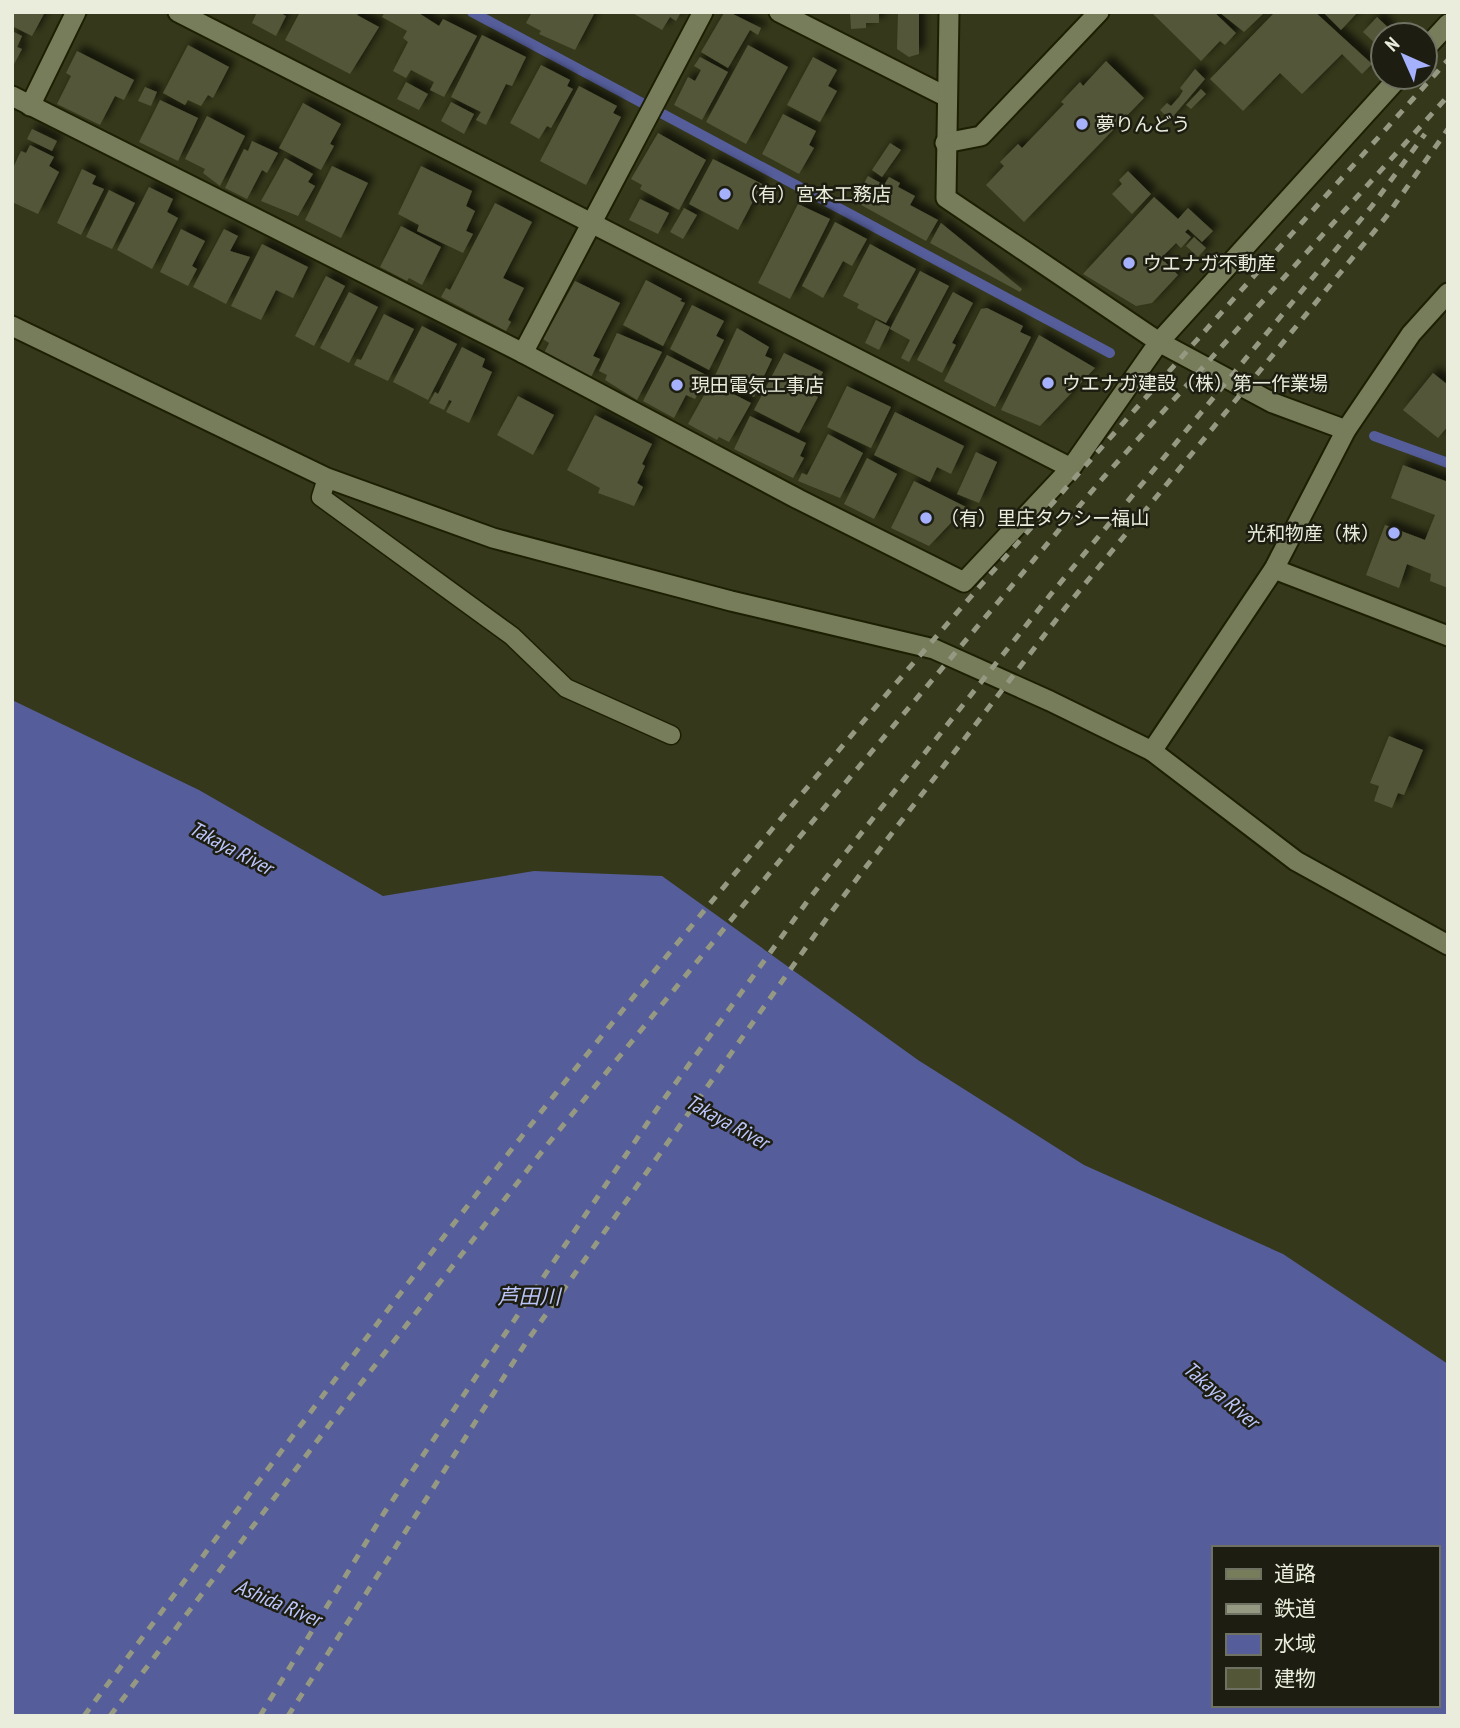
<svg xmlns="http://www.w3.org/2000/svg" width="1460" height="1728" font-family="'PT Sans Narrow','Noto Sans JP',sans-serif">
<defs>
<filter id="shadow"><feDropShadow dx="6" dy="-6" stdDeviation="3.5" flood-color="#0009"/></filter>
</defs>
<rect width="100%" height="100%" fill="#35381a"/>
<path fill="#555d9a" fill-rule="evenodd" d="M12,700L199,790L383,896L534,871L662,876L918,1060L1084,1165L1283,1254L1448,1364V1716H12ZM1213,1548H1437V1705H1213Z"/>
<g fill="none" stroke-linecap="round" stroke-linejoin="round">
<g stroke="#555d9a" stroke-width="10">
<polyline points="472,12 1110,353"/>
<polyline points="1374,436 1448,463"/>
</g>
</g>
<g fill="#535737" filter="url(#shadow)">
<polygon points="12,12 45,12 32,36 12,26"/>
<polygon points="257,12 279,12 286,16 276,36 252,23"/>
<polygon points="300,12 359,12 357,15 379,27 350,74 285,40"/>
<polygon points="385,12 417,12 439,26 443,19 477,36 444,97 430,90 434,82 411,70 406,78 393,71 408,42 403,38 407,31 382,17"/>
<polygon points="532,12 595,12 575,50 539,34 541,31 526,23"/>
<polygon points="631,12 681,12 676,21 670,17 662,30"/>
<polygon points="729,12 761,28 758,35 750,30 728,68 701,52 724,13"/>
<polygon points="850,12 879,12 879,23 866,23 866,28 851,29"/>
<polygon points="898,12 919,12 919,54 909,57 897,49"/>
<polygon points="1151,12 1214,12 1236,33 1225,45 1220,41 1201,61"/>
<polygon points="1219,12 1265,12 1244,32"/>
<polygon points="1275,12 1315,12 1372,64 1362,74 1342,54 1302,94 1280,73 1243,111 1210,79"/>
<polygon points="1323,12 1358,12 1341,30"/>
<polygon points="1377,17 1396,35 1383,35 1381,49 1363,32"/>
<polygon points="12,31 22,36 17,47 22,49 12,68"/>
<polygon points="482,35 526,57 512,86 506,84 486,125 476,120 481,112 451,97"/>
<polygon points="188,45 229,67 213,98 208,95 201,106 188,100 185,105 163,93"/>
<polygon points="748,45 788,67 746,144 706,122"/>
<polygon points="77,51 134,80 124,100 115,96 100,125 57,104 71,76 66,73"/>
<polygon points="700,57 728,72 702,120 674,105 688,77 695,81 701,70 694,66"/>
<polygon points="813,57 837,70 828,86 837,91 820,122 787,105"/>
<polygon points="1106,61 1144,98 1024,222 986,185 1004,166 1000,162 1018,144 1022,148 1064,104 1061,102 1080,82 1083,86"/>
<polygon points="541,65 570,80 567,86 573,89 551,128 547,126 539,139 510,123"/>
<polygon points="1195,69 1205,79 1170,120 1160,110 1167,103 1171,106 1179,97 1183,91 1180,88"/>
<polygon points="406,82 428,94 419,110 397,99"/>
<polygon points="579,86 617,106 613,113 621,117 586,185 540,161"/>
<polygon points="145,87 157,92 151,106 138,101"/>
<polygon points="1201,89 1206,94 1191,109 1186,105"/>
<polygon points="160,100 198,118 178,161 139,142"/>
<polygon points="451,102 474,114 464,134 441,121"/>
<polygon points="303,103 341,124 330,144 334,146 321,170 279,148"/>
<polygon points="783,114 816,131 809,145 814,148 799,174 762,154"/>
<polygon points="207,116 245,136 220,186 203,173 205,169 185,159"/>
<polygon points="32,129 57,141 52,151 27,139"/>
<polygon points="658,133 706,160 679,210 640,189 642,185 631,179"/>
<polygon points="252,141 278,153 267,173 262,170 247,199 225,188 244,149 248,151"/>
<polygon points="890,143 901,150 882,177 872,170"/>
<polygon points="30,145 54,157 49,166 59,172 38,214 12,202 12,170 21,151 26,153"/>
<polygon points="285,158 313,174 308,182 315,186 298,216 261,201"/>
<polygon points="713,159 762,184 738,230 689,204"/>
<polygon points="332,166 368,183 341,238 305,220"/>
<polygon points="421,166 472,191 466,206 475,211 466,231 473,234 463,253 417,231 419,225 398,214"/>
<polygon points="82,169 96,176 92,184 104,189 81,235 57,223"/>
<polygon points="1128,171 1151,194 1132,214 1112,194 1122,184 1119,180"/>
<polygon points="868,176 884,185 889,177 900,183 898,187 915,196 910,205 938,220 926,241 854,201"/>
<polygon points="149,187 173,199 167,212 178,218 152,269 117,250"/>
<polygon points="109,190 135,203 112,249 86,237"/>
<polygon points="1154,197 1178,219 1188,208 1213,231 1202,242 1188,229 1185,232 1191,237 1181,248 1176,243 1161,258 1178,275 1152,303 1136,306 1083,274"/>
<polygon points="640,199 669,213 658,234 629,220"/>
<polygon points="495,203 532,222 503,278 524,288 508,320 511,322 506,331 441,297 446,288 450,290"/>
<polygon points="798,204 830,219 790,299 758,283"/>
<polygon points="684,208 697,215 683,239 670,232"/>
<polygon points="835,222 867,239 852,266 843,261 823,298 802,286"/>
<polygon points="941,223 1022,289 1020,292 930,243"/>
<polygon points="401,226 441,247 422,285 409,278 407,281 380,267"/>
<polygon points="181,229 205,241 192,266 197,269 188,286 160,272"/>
<polygon points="224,229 238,236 230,251 250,257 226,304 193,287"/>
<polygon points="1194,237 1206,248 1198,257 1186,246"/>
<polygon points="262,244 308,267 293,298 276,290 261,320 231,306"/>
<polygon points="870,244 916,269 886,323 857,308 859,304 843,296"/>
<polygon points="920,271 949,286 909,362 901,358 910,340 890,329"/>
<polygon points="326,276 345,286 314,346 295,336"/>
<polygon points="646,280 682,299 680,301 685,303 663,346 623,325"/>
<polygon points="575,281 620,303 593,356 600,359 590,379 543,355 549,343 543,339"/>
<polygon points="349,292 378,307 349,363 320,348"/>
<polygon points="953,292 973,303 952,343 956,345 942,373 917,360"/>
<polygon points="692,305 724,321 716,336 724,340 709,370 670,349"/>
<polygon points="987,308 1023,326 1020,332 1031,337 995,407 944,381 981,309"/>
<polygon points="384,314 414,329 388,381 354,365 357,359 361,360"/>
<polygon points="876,320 890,327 879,350 865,343"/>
<polygon points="422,326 457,344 428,400 393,382"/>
<polygon points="737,328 769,347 765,356 772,359 754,397 714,378"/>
<polygon points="617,333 662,352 637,400 605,380 607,375 599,371"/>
<polygon points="1039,335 1095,368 1040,426 1001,410"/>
<polygon points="462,347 485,359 482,367 492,372 469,423 446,412 452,401 449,400 444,410 429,403 435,392 438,394"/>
<polygon points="784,353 823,372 811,394 818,397 799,433 754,410"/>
<polygon points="667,355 708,376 695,399 686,395 674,418 643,401"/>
<polygon points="1433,373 1448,385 1448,426 1438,438 1403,410"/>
<polygon points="716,385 751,403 729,442 719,437 717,440 688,424 708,388 713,391"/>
<polygon points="847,386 891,407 871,448 827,427"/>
<polygon points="518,396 554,415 533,455 497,435"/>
<polygon points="895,412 964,446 951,474 937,467 930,482 874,455"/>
<polygon points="595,415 652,444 642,464 645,466 637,483 643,487 634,506 598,493 600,488 567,470"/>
<polygon points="750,416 806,443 800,456 804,458 793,478 734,449"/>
<polygon points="828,434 863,453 840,498 798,481 802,473 807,475"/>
<polygon points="976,452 997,462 979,503 957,494"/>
<polygon points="867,458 897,474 874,519 844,504"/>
<polygon points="1403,465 1448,482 1448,588 1430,581 1431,574 1407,564 1399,588 1366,575 1385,525 1425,540 1435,515 1391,498"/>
<polygon points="914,481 966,507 929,546 891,528"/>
<polygon points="1389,736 1423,750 1404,795 1398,793 1392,808 1374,801 1379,786 1370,783"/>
</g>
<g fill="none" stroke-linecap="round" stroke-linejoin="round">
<g stroke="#1d1f02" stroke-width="21">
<polyline id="service" points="327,478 321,497 512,636 566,688 671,735"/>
</g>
<g stroke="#1d1f02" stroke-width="23">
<g id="minor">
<polyline points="178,12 1071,468 1159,342 1399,77"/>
<polyline points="779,12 947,97"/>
<polyline points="949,12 946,198 1159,342 1273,403 1346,430"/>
<polyline points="1425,49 1448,24"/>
<polyline points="12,96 523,353 798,499 964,582 1071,468"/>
<polyline points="30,106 76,12"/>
<polyline points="945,143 981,136 1099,12"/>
<polyline points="523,353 703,12"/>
<polyline points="1274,569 1448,636"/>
</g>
</g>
<g stroke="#1d1f02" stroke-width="23">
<g id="tertiary">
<polyline points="12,326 327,478 493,538 731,601 934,649 1050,701 1152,751 1296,861 1448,945"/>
<polyline points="1152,751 1274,569 1346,430 1411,334 1448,293"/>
</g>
</g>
<use href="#service" stroke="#777c5b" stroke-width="18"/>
<use href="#minor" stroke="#777c5b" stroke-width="19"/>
<use href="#tertiary" stroke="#777c5b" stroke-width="19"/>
<g stroke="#969982" stroke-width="5" stroke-dasharray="9 9" stroke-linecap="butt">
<path d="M84,1716C230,1520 375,1323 526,1131C818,761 1133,410 1448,60"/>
<polyline points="110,1716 348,1400 547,1145 786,853 1103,478 1448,96"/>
<polyline points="260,1716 384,1513 659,1106 809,899 1051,594 1372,206 1425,134"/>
<polyline points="288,1716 525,1344 829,915 1066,607 1386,217 1448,129"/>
</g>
</g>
<g fill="#a5b1fc" stroke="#1d1e11" stroke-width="2.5">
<circle cx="1082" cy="124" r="7"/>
<circle cx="725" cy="194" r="7"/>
<circle cx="1129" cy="263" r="7"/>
<circle cx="1048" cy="383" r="7"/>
<circle cx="677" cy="385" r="7"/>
<circle cx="926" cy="518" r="7"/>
<circle cx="1394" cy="533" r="7"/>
</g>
<g text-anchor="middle" stroke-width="5" stroke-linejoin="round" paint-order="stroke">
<g font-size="19" fill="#eaeddb" stroke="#1d1e11" text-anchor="start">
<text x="1096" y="131">夢りんどう</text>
<text x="739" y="201">（有）宮本工務店</text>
<text x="1143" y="270">ウエナガ不動産</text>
<text x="1062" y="390">ウエナガ建設（株）第一作業場</text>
<text x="691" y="392">現田電気工事店</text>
<text x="940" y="525">（有）里庄タクシー福山</text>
<text x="1380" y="540" text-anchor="end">光和物産（株）</text>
</g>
<g font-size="21" font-style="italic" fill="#bcc6fc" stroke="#1d1e11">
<text transform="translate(231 848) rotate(28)" y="7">Takaya River</text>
<text transform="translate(727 1122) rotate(29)" y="7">Takaya River</text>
<text x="529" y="1304">芦田川</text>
<text transform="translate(1221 1395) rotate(40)" y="7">Takaya River</text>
<text transform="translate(278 1603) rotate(23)" y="7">Ashida River</text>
</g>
</g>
<rect width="1460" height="1728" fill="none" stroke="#eaeddb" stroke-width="28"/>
<rect x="1212" y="1546" width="228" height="161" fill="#1d1e11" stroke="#6f7162" stroke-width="2"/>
<rect x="1226" y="1569" width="35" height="10" fill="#777c5b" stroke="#6f7162" stroke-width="2"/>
<text x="1274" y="1581" font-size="21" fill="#eaeddb">道路</text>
<rect x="1226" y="1604" width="35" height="10" fill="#969982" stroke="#6f7162" stroke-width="2"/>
<text x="1274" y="1616" font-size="21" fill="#eaeddb">鉄道</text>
<rect x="1226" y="1634" width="35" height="21" fill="#555d9a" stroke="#6f7162" stroke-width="2"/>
<text x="1274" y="1651" font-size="21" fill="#eaeddb">水域</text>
<rect x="1226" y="1668" width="35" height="21" fill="#535737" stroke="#6f7162" stroke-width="2"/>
<text x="1274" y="1686" font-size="21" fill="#eaeddb">建物</text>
<g transform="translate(1404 56) rotate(315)"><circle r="33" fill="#1d1e11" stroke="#6f7162" stroke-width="2"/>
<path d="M0-5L12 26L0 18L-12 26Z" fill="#a5b1fc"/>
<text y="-10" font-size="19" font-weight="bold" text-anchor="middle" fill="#eaeddb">N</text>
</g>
</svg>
